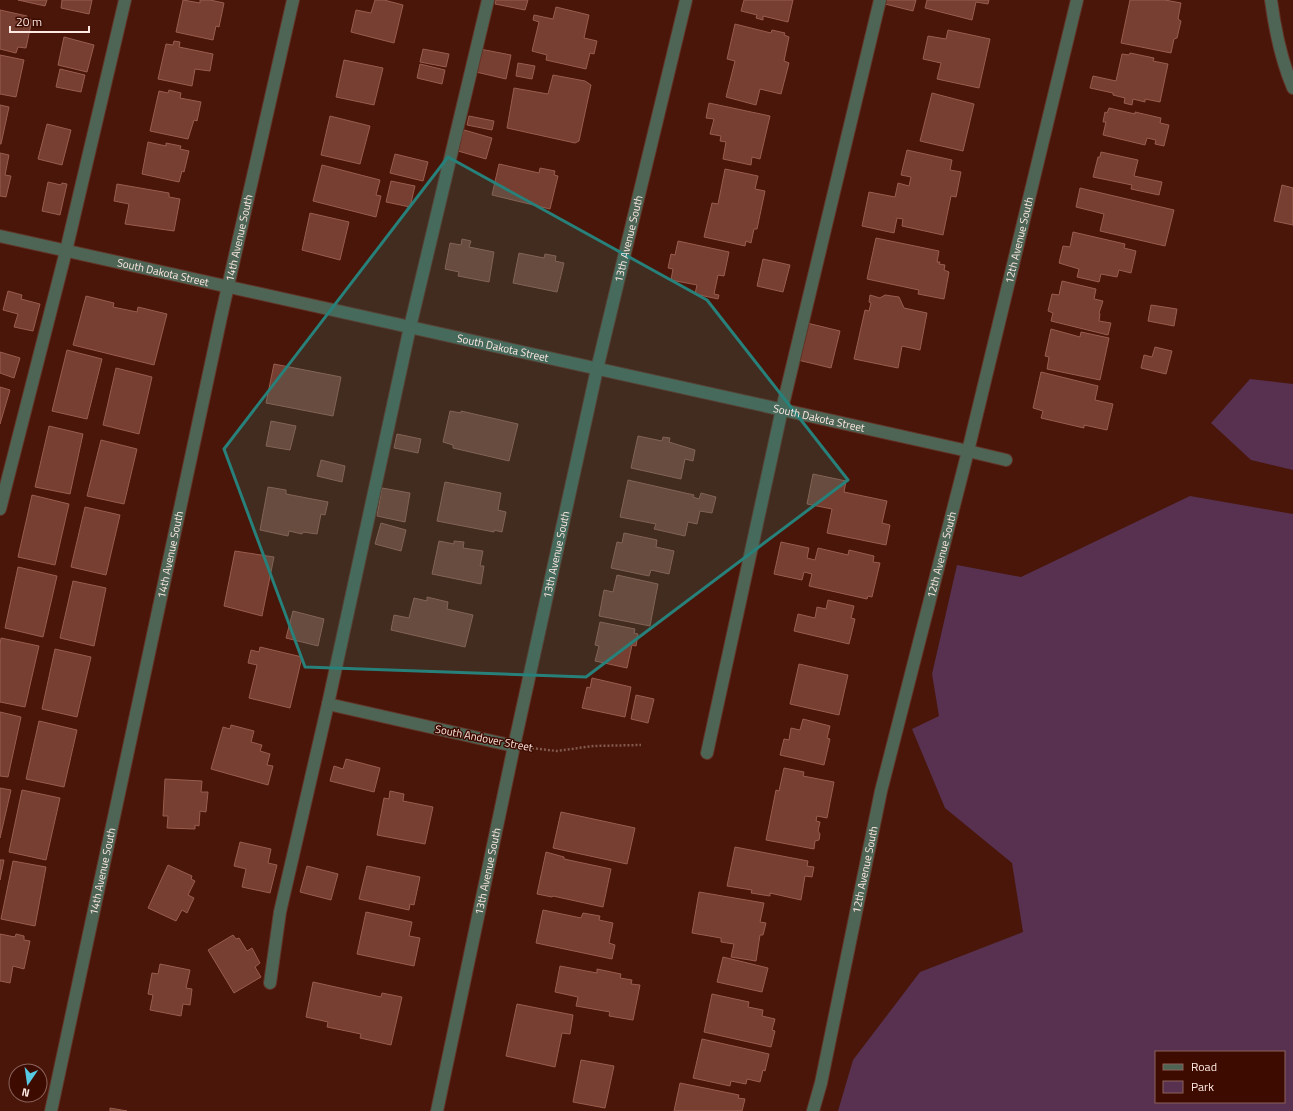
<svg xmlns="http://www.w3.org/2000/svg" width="1293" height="1111" font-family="'Titillium Web',sans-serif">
<rect width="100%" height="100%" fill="#491609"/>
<g fill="#57314f" fill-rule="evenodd">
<polygon points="1250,379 1293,384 1293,470 1251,460 1211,423"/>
<path d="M1190,496L1293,514V1111H838L853,1060L920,972L1023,932L1012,863L945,808L912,729L939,716L932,674L957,565L1021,577ZM1156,1052H1284V1102H1156Z"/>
</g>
<g fill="#773f31" stroke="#985d4e">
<polygon points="18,0 47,0 45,6"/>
<polygon points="62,0 92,0 89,14 61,8"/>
<polygon points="183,0 200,3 200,0 210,0 224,3 219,27 216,26 213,40 176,32"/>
<polygon points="375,0 384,0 403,5 394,43 351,32 356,10 371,13"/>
<polygon points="496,0 528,0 525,10 495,4"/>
<polygon points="744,0 793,0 788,22 763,16 763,20 756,18 757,15 741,11"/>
<polygon points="886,0 916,0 913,11 885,4"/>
<polygon points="927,0 989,0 988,4 976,2 972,20 925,8"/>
<polygon points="1130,0 1165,0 1181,3 1178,19 1181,21 1177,38 1174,39 1171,53 1121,43"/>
<polygon points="556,7 589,15 584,38 597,41 594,54 590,53 586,69 546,60 547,55 532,51 539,22 533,20 534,15 553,19"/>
<polygon points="0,10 27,16 26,19 32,20 26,48 18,47 16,53 0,49"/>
<polygon points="735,24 771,33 772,30 785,33 784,35 789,37 784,61 789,63 781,94 760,89 756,105 726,97 735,61 727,59"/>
<polygon points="948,30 990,39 979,88 937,79 941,63 923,59 928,36 946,39"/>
<polygon points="64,37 94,45 87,72 58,65"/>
<polygon points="174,41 180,42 179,47 213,54 210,71 195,69 192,86 158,79 166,44 173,45"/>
<polygon points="423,49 449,54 446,67 420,62"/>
<polygon points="480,49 511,55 506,79 476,72"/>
<polygon points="1130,53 1154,58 1153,61 1168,64 1160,102 1145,99 1145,102 1133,99 1132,105 1124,103 1125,98 1113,95 1113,93 1090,88 1093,76 1116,81 1122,54 1129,55"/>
<polygon points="0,55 24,60 16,97 0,94"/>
<polygon points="344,60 383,68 374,105 336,97"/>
<polygon points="518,63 535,66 532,79 516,76"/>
<polygon points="420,64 445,70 442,84 417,78"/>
<polygon points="60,69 85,75 81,92 56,87"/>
<polygon points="553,75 585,81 591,85 579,141 575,143 507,128 514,88 548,94"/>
<polygon points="169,90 181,93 180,98 201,102 197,121 194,120 188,139 150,131 159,91 168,93"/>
<polygon points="932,93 974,104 963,151 920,141"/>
<polygon points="709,103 770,116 760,159 752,157 751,165 723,159 726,142 720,141 721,136 710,134 714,119 706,118"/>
<polygon points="0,105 9,107 1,144 0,144"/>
<polygon points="1109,108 1135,114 1135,112 1161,118 1160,123 1169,125 1164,146 1155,144 1156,140 1147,138 1145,145 1103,135 1106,122 1103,122 1105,112 1107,113"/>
<polygon points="330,116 370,126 360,164 321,155"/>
<polygon points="469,116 494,121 492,130 467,125"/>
<polygon points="47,124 71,130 62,165 38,159"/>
<polygon points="464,130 492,138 486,159 458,151"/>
<polygon points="148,142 166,146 166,143 181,146 180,149 189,151 184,172 182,171 179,182 142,174"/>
<polygon points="907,150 952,160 950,170 961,172 956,197 951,196 943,235 902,226 903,219 897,218 894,233 862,226 869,192 895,197 898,183 909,186 911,177 901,175"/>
<polygon points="1101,152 1138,160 1134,176 1162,182 1159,195 1131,189 1132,185 1093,177 1098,157 1100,157"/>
<polygon points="0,153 9,155 5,175 11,176 6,197 0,196"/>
<polygon points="395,154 428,162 423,181 390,173"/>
<polygon points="499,164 539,173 540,168 555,171 554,175 558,176 550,209 492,195"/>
<polygon points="322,165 380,180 376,195 381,196 376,217 313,201"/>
<polygon points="725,169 758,176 755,189 765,191 757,229 754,229 751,243 746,241 745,246 704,237 712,203 718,204"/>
<polygon points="391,181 415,186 410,207 386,202"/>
<polygon points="48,182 61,185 62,183 67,184 60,215 42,211"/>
<polygon points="117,184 169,193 169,197 180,199 174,231 125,224 129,204 114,201"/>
<polygon points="1282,185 1293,188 1293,225 1274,221"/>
<polygon points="1080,188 1174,210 1165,246 1100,231 1104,214 1076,207"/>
<polygon points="310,213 349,222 340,260 302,250"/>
<polygon points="1073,232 1125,244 1124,248 1136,251 1131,273 1119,270 1117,277 1101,274 1099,282 1077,277 1079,269 1059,263 1063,246 1070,247"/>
<polygon points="876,238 939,251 937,262 940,262 939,264 945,265 944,270 949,272 944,299 918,294 919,290 867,279"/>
<polygon points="462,239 471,241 469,247 494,252 489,282 458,276 459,272 445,269 450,243 461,245"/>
<polygon points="678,241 729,252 724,276 718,275 714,294 719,295 718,299 695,294 697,285 671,280 673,269 668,268 671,254 675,255"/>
<polygon points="519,253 544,258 545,254 556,256 555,261 564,263 557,292 513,283"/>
<polygon points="763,259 790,265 783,292 757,286"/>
<polygon points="1062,281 1096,289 1094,299 1103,301 1099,313 1100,314 1099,321 1111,323 1108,335 1051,321 1053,313 1048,311 1052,294 1059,295"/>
<polygon points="8,291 22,295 21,299 40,304 33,331 14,327 18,314 3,310"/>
<polygon points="870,295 880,298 885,295 899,297 904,308 927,313 920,350 902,346 898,368 854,359 865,310 869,311 871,303 869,302"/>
<polygon points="86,296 114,303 113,307 137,312 138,307 167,314 154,365 73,345"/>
<polygon points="1151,305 1177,309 1174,326 1148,321"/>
<polygon points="807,323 840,331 831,368 798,360"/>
<polygon points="1051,329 1080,337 1081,332 1109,338 1100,380 1047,369 1049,357 1045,356"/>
<polygon points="1155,347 1172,351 1166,374 1141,368 1144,355 1152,357"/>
<polygon points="67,350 102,359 87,419 52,411"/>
<polygon points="0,352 20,358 14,378 0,373"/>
<polygon points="274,364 341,377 333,416 266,403"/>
<polygon points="116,368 152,377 139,434 103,425"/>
<polygon points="1041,372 1098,386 1095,400 1113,404 1107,430 1084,425 1084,428 1041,418 1043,411 1033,408"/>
<polygon points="0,387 10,390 0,424"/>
<polygon points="450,411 461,413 461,411 518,424 509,461 453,448 453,445 443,442"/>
<polygon points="271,421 296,426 290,450 266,446"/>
<polygon points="49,426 83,434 70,494 35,487"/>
<polygon points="397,434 421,439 418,453 394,448"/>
<polygon points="638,436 662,441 663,437 670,438 669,442 695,450 693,461 685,459 681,479 631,468"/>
<polygon points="101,440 137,449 124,504 87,496"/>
<polygon points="321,460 345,466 342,482 317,476"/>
<polygon points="813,474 846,481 844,492 887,501 882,523 890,525 886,545 827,533 832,509 807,504"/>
<polygon points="628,480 694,495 693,497 699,499 701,493 716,497 712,513 700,511 697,524 688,522 685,536 654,529 656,524 620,517"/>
<polygon points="445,482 501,493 498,510 506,512 502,532 494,530 494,532 437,521"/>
<polygon points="268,487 286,490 286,494 328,502 325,515 321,514 317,534 303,532 302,534 289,531 288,536 260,530"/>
<polygon points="382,488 410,493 405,522 377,516"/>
<polygon points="32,495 69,504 55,565 18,557"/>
<polygon points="85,507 120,515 106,575 71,567"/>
<polygon points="381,523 406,530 401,551 375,544"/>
<polygon points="624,533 657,540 656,547 674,551 669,574 651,570 649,576 611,568 617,542 622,543"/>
<polygon points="439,541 454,544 454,541 464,542 463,548 483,551 480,566 484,566 481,584 432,574"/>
<polygon points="781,542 809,548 807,558 815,560 818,548 848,555 849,550 874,556 873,562 880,563 872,597 868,596 867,599 809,586 812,574 804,572 802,580 774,574"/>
<polygon points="235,551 274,557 262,616 224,606"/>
<polygon points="18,567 57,576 43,637 5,628"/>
<polygon points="617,575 658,584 650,626 599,616 604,590 613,592"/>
<polygon points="73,581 106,588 94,646 60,638"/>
<polygon points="427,597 448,602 447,609 473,615 465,647 391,630 394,615 409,618 414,598 427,601"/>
<polygon points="828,600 854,606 851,618 855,619 849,644 794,631 798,614 815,618 817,607 826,609"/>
<polygon points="293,611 324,619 318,646 286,638"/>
<polygon points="600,622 635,629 634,633 638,634 636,646 632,645 627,668 595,661 599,646 595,645"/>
<polygon points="1,638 39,646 25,707 0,702 0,645"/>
<polygon points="260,647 302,657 290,708 249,698 257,665 248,663 251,650 259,652"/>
<polygon points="55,649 91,657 77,717 42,709"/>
<polygon points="799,664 848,675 839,715 790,704"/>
<polygon points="592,678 631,687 625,717 582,708 587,687 590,688"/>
<polygon points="636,695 654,699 648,723 631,719"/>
<polygon points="0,712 21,717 8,777 0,776"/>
<polygon points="803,719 830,726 827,738 830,739 824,765 780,755 784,739 789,740 791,728 800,730"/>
<polygon points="39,721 77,730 64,787 26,779"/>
<polygon points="231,725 254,731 251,742 262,745 260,751 270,754 267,765 273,766 268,785 211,769 223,727 230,729"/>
<polygon points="346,759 380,768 374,792 330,781 334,766 343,769"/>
<polygon points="784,768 804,772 803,776 834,782 827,818 817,816 816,821 820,822 818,831 820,834 819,840 815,841 814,849 766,840 776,790 779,791"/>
<polygon points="165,779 202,781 201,792 208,792 206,812 200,811 199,826 195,825 195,829 167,828 168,816 163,816"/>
<polygon points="0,788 11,790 0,838"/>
<polygon points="22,790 60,798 46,860 9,852"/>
<polygon points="390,791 404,794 403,801 433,807 425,844 377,835 384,798 389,799"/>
<polygon points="561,812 635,828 627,864 553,848"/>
<polygon points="240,842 271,849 268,863 277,865 270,893 242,887 246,869 234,866"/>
<polygon points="735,847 808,861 807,866 814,867 812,877 805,876 801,900 770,893 770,896 751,893 752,890 727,886"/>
<polygon points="546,852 564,857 564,859 611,869 603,907 553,896 552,897 537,894"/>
<polygon points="0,860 4,860 0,880"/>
<polygon points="13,861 46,867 35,926 1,919"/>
<polygon points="168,865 192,876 191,879 195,881 188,895 194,898 187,913 182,910 176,921 148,908"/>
<polygon points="307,866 338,874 331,900 300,892"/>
<polygon points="367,866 420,877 414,905 410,904 409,910 359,899"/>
<polygon points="699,892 764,903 760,922 766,923 763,935 760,935 756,961 731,957 734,944 721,942 721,938 692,933"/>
<polygon points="543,910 581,918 583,913 600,916 599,920 613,923 609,943 615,945 612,959 536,943"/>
<polygon points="366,912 412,922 409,936 420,938 414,966 357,954"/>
<polygon points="0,934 15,937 16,934 24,936 24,940 30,941 24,969 13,966 10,983 0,981"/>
<polygon points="233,935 236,939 239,938 247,951 252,948 260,963 255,967 261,977 234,993 208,950"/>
<polygon points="723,957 768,968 762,992 717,982"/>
<polygon points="160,964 190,970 186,988 192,989 190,1005 183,1004 181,1016 150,1010 153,995 148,994 152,973 158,974"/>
<polygon points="560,966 597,973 597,969 621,974 620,978 632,980 631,984 640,985 633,1020 609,1016 610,1012 576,1006 578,997 555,992"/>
<polygon points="313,982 381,997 382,993 402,997 391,1045 360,1038 361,1034 327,1027 328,1022 306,1017"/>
<polygon points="712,994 749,1002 748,1007 763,1010 762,1016 775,1019 772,1030 775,1031 771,1047 704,1032"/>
<polygon points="517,1004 573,1015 570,1034 562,1033 555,1067 506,1056"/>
<polygon points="702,1039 769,1054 765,1071 763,1070 760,1082 747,1079 746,1084 731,1081 730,1086 693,1078"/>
<polygon points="581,1060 614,1066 605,1108 573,1102"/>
<polygon points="680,1083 739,1095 738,1098 745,1099 742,1111 674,1111"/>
<polygon points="110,1108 127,1111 110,1111"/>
</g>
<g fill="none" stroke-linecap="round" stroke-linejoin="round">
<g stroke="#623327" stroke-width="14">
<g id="minor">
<path d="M1271,0C1275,30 1281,60 1293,88"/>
<path id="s1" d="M0,236L968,451L1006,460"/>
<polyline points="0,509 66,251 125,0"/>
<polyline points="328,704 514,746"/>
<polyline points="707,753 782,409 880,0"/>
<polyline points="270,983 280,912 328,704 410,327 488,0"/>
<path id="s2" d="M51,1111L221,317L293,0"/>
<path id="s3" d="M437,1111L514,746L597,369L686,0"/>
<path id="s4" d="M813,1111L821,1083L881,791L968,451L1077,0"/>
</g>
</g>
<polyline stroke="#82594e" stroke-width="2.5" stroke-dasharray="2 2" stroke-linecap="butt" points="532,748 557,751 593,746 641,745"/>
<use href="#minor" stroke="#4e6555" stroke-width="12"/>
</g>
<path fill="#27817a" fill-opacity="0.2" stroke="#27817a" stroke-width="3" stroke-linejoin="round" d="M448,157L707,300L848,480L586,677L305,667L224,449Z"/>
<g text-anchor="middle" stroke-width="3" stroke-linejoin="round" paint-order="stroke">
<g font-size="11" fill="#fde8e2" stroke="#3e0b01">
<text dy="4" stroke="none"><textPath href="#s2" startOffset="893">14th Avenue South</textPath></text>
<text dy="4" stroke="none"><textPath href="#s3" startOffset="893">13th Avenue South</textPath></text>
<text dy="4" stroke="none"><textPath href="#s4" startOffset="895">12th Avenue South</textPath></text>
<text dy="4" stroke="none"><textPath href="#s1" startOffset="167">South Dakota Street</textPath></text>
<text dy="4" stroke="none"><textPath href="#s1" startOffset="515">South Dakota Street</textPath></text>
<text dy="4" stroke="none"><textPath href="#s1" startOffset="839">South Dakota Street</textPath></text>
<text dy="4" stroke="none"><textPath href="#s3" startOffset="569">13th Avenue South</textPath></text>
<text dy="4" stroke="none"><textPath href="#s2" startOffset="569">14th Avenue South</textPath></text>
<text dy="4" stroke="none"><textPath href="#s4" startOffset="571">12th Avenue South</textPath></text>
<text transform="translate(484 738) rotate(11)" y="4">South Andover Street</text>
<text dy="4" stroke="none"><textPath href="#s4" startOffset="247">12th Avenue South</textPath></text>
<text dy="4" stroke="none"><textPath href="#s3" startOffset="245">13th Avenue South</textPath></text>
<text dy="4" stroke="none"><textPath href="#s2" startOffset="245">14th Avenue South</textPath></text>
</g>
</g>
<rect x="1155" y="1051" width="130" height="52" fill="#3e0b01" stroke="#8a635b"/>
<rect x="1163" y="1064" width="20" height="6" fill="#4e6555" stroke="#8a635b"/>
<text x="1191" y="1071" font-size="12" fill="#fde8e2">Road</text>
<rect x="1163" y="1081" width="20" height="12" fill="#57314f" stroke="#8a635b"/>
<text x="1191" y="1091" font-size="12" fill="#fde8e2">Park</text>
<g transform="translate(28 1083) rotate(193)"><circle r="19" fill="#3e0b01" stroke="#8a635b"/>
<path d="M0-3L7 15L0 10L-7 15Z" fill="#57c9e3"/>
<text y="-6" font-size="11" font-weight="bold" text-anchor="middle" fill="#fde8e2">N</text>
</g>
<path d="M10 26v6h79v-6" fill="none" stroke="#fde8e2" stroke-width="2"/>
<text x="16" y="26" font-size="12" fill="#fde8e2" stroke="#3e0b01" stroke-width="3" paint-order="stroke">20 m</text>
</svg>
